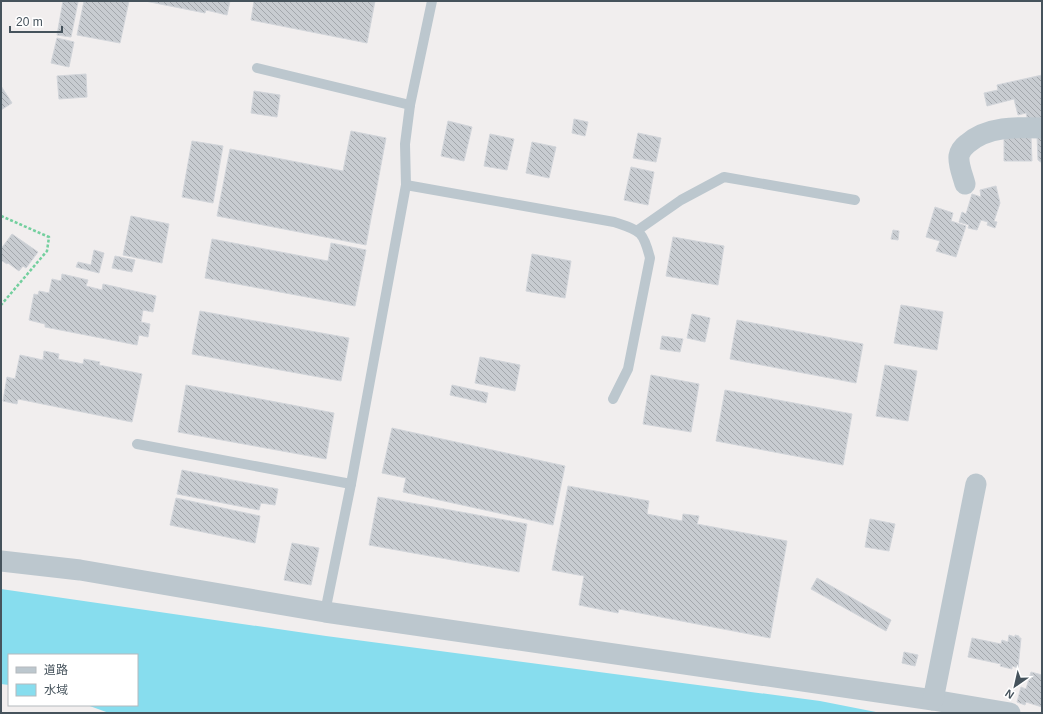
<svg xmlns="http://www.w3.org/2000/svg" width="1043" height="714" font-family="Arial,'Noto Sans JP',sans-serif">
<defs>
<pattern id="building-back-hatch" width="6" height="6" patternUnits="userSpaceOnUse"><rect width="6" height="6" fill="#c8ccd1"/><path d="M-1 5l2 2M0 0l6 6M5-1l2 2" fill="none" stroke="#a4a8ad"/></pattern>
</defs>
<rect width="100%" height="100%" fill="#f1eeee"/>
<polygon fill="#87ddee" points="1,589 326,636 820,701 881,713 109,713 87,705 137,705 137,655 9,655 9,685 1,684"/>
<g fill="url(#building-back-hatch)" stroke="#d2d5da">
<polygon points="63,1 78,2 71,37 57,35"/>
<polygon points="84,1 129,1 120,43 77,35"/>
<polygon points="145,1 230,1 227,15 206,10 205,13"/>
<polygon points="254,1 375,1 367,43 251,20"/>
<polygon points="57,38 74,42 69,67 51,63"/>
<polygon points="86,74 87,97 59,99 57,76"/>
<polygon points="1042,75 1042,118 1028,121 1026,113 1018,115 1014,99 987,106 984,93 998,90 997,85"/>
<polygon points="1,86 12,103 1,110"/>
<polygon points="254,91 280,95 277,117 251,113"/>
<polygon points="574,119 588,122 585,136 572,133"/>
<polygon points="448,121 472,127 464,161 441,156"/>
<polygon points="351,131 386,138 366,245 217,216 230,149 343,171"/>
<polygon points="638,133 661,138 656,162 633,158"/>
<polygon points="490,134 514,139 507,170 484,166"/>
<polygon points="1042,134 1042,163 1038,160 1037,135"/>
<polygon points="1004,136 1031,136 1032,161 1004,161"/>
<polygon points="192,141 223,146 213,203 182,197"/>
<polygon points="532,142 556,147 549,178 526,173"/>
<polygon points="631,167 654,172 648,205 624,200"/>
<polygon points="996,186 1000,203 994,221 997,222 995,228 987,225 988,222 981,220 977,230 968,228 969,225 959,222 962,212 966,214 972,194 981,197 980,190"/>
<polygon points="935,207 953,213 951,221 966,226 956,257 936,251 940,241 926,237"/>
<polygon points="131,216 169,224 162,263 123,255"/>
<polygon points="893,230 899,231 898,240 891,239"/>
<polygon points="12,234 38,252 26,268 23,266 19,271 8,263 7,264 1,260 1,249"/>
<polygon points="673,237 724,246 718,285 666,276"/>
<polygon points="212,239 328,261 331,243 366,250 355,306 205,278"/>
<polygon points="94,250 104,253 99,273 76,267 78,262 91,265"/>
<polygon points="532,254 571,261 565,298 526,291"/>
<polygon points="115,256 135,260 132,272 112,268"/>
<polygon points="62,274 88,280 86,286 102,290 103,284 156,296 153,312 143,310 141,322 150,324 148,337 139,335 137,345 45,327 45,324 29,320 34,294 38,295 39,291 49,293 52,279 61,281"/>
<polygon points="901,305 943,312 937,350 894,343"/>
<polygon points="200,311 349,338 341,381 192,354"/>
<polygon points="692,314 710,318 705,342 687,338"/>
<polygon points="737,320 863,344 856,383 730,359"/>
<polygon points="662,336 683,339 680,352 660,349"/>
<polygon points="44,351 59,354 58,359 83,364 84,359 100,362 99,365 142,374 132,422 18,399 17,404 3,401 7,377 15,379 20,355 43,360"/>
<polygon points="480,357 520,365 515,391 475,383"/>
<polygon points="885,365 917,371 908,421 876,416"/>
<polygon points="651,375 699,384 691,432 643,424"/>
<polygon points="186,385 334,413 326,459 178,432"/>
<polygon points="452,385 488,393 486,403 450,395"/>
<polygon points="725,390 852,414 843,465 716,441"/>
<polygon points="392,428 565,466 553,525 403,492 406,478 382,473"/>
<polygon points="182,470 278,489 275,505 261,503 259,510 177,494"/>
<polygon points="568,486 649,501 647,514 682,521 683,514 699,516 697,524 787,541 770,638 619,609 618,613 579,605 584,576 552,570"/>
<polygon points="378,497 527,524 519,572 369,545"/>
<polygon points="176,498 260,516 255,543 170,525"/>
<polygon points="870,519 895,524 889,551 865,547"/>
<polygon points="292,543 319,548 311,585 284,580"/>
<polygon points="817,578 891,620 886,631 811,589"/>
<polygon points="1009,635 1015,637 1015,635 1019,636 1019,638 1021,638 1018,668 1012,666 1012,669 1000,666 1001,664 968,657 972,638 1001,644 1002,640 1008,642"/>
<polygon points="904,652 918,655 915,666 902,663"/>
<polygon points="1031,672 1042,675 1042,707 1026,702 1025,705 1017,702 1021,687 1026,689"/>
</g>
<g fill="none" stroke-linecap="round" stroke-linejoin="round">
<polyline stroke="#73cf9e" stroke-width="2.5" stroke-dasharray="3 2" stroke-linecap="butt" points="1,216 49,237 47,251 1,305"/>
<g stroke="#bcc7ce" stroke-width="10">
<polyline points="257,68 410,105"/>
<path d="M406,185L614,222C640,231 643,230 650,258L628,369L613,399"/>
<polyline points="638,230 681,200 724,177 855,200"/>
<polyline points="137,444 351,484"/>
<polyline points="325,612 351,484 406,185 405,144 410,105 432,1"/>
</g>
<g stroke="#bcc7ce" stroke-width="21">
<path d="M965,184C963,176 958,165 959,156C960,151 963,147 967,144C987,126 1017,127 1042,128"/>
<polyline points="1,561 80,570 325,612 933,700 1010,713"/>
<polyline points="933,700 976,484"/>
</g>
</g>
<rect width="1043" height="714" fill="none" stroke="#46535c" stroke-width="4"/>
<rect x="8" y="654" width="130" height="52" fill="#ffffff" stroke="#b5babe"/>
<rect x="16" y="667" width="20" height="6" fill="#bcc7ce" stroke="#b5babe"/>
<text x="44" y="674" font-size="12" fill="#46535c">道路</text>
<rect x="16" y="684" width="20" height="12" fill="#87ddee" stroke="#b5babe"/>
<text x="44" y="694" font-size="12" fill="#46535c">水域</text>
<g transform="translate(1015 686) rotate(214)" stroke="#ffffff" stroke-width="3" paint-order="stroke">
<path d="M0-3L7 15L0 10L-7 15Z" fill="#46535c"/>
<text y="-6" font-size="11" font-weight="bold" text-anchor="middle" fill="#46535c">N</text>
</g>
<path d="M10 26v6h52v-6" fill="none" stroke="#46535c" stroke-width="2"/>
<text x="16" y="26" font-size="12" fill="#46535c" stroke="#ffffff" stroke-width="3" paint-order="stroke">20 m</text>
</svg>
